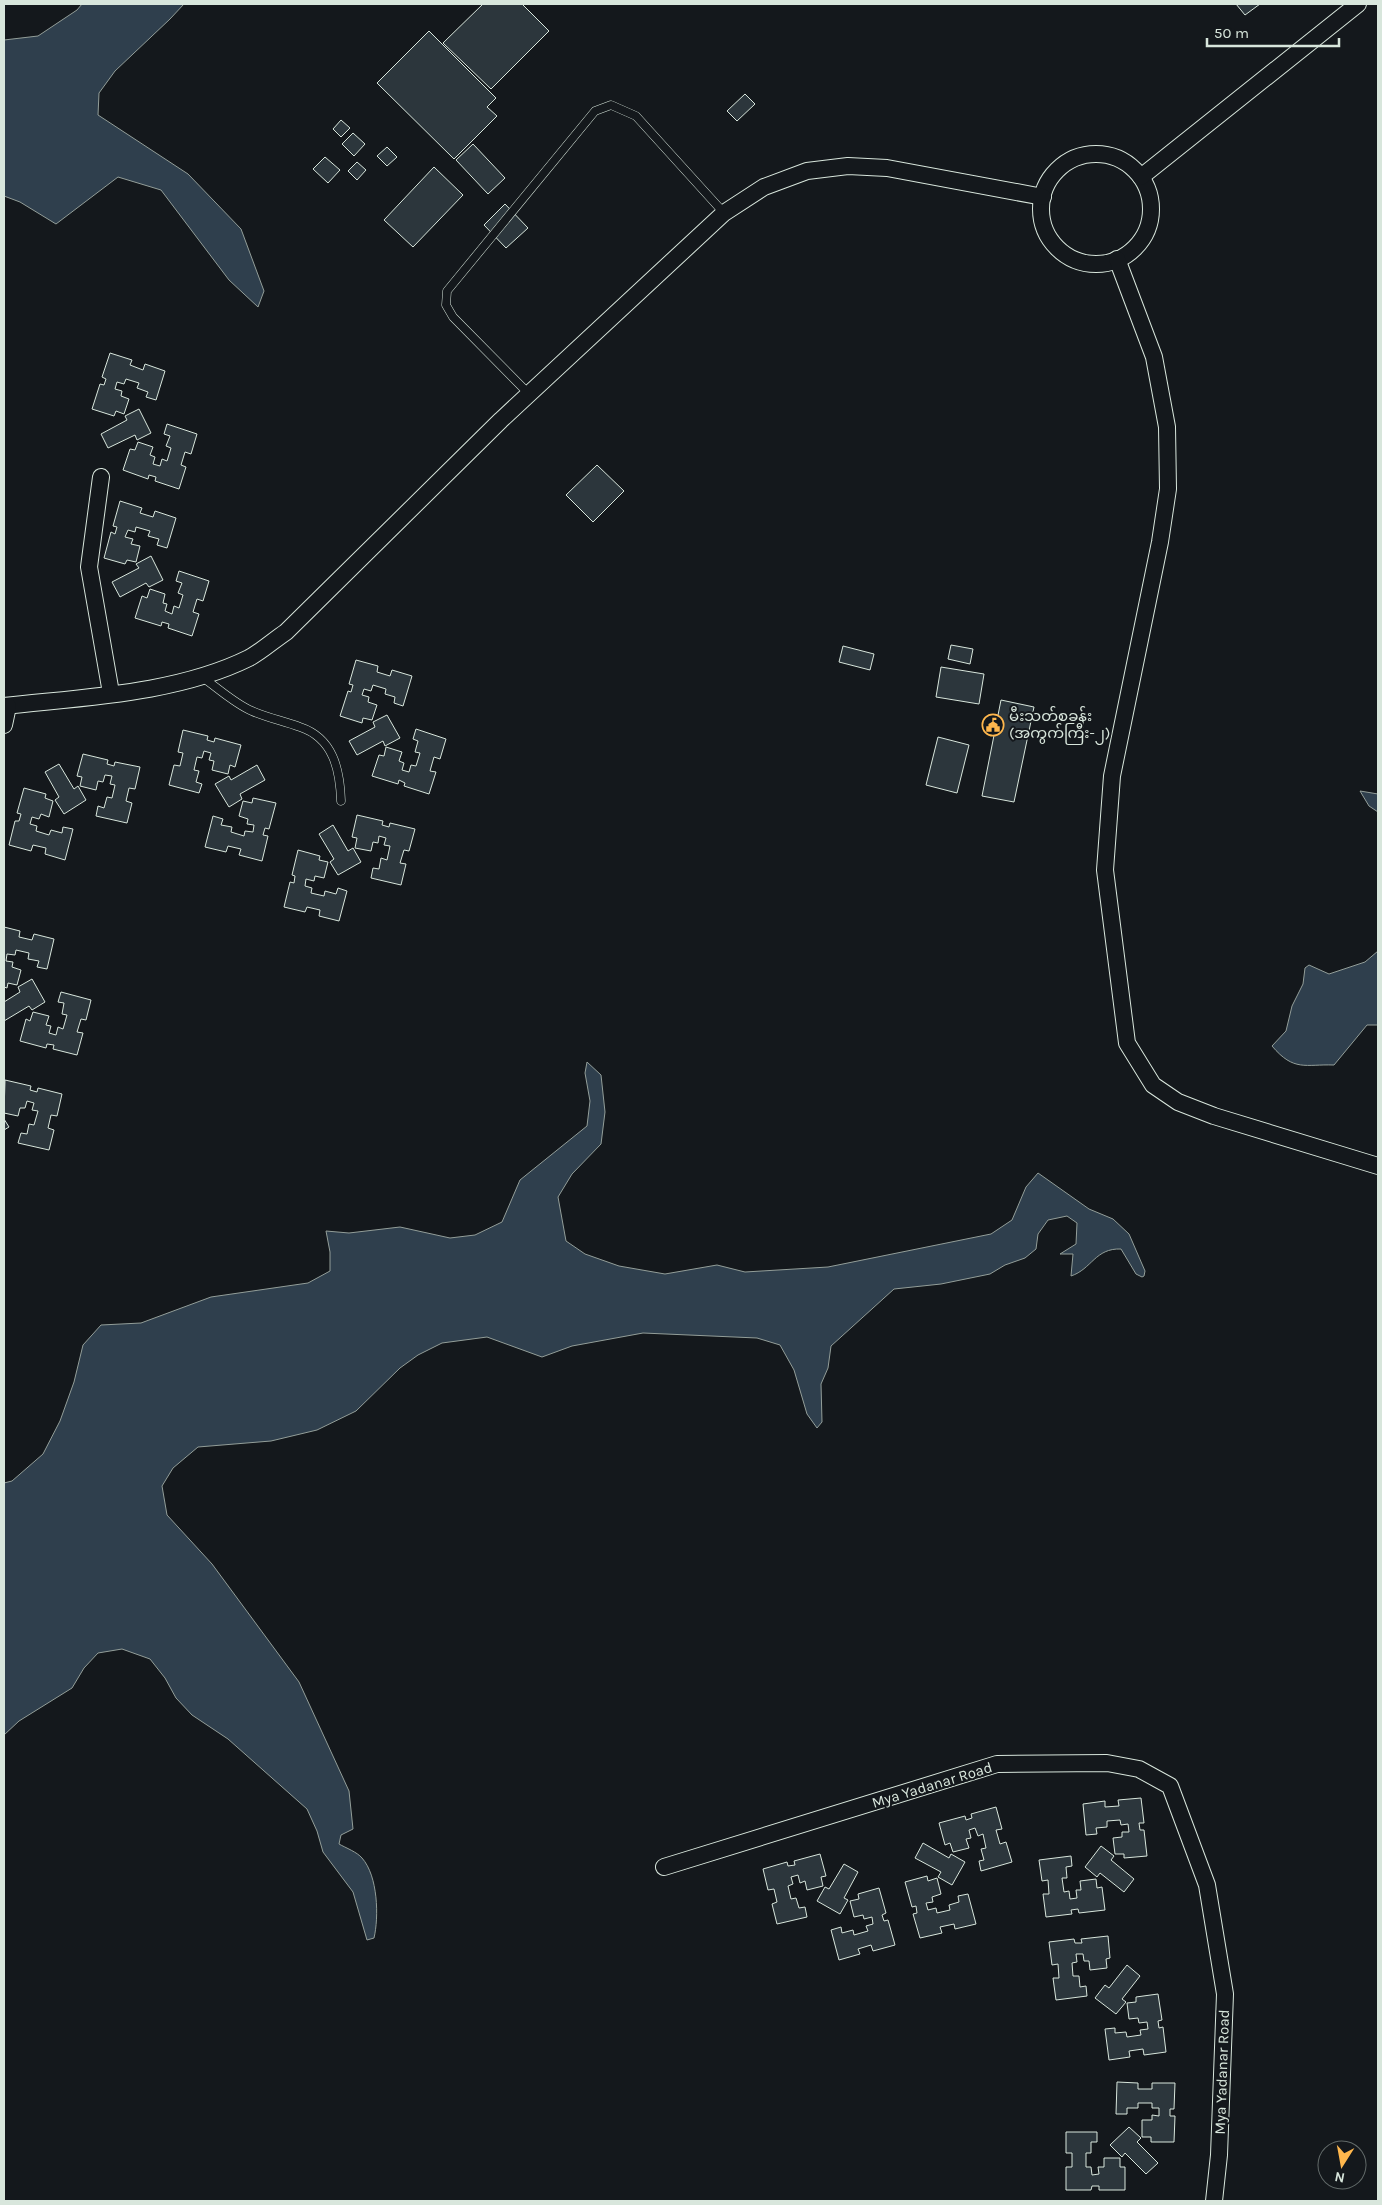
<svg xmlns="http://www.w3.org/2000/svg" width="1382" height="2205" font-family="Karla,'Noto Sans Myanmar',sans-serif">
<rect width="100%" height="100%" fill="#14181c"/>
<g fill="#2f3f4d" stroke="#939e99">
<polygon points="82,4 184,4 170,19 115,71 99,93 98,115 188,174 241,229 264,291 258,307 229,280 161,190 118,177 56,224 20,202 4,196 4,40 38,36 77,10"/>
<polygon points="1360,791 1378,794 1378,812 1369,806"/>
<path d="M1378,951V1025H1367L1334,1065C1305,1064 1294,1072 1272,1046L1286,1031L1292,1006L1303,984L1305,968L1309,965L1329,974L1365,962Z"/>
<path d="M587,1062L601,1075L605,1112L601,1144L572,1174L558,1197L566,1241L585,1254L619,1266L665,1274L717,1265L745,1272L828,1267L991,1234L1012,1220L1026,1187L1038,1173L1089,1209L1113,1219L1129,1234L1145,1271L1144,1276L1142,1277L1136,1274L1121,1249C1095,1248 1092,1269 1071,1276L1073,1254H1060L1076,1244L1077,1223L1067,1216L1048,1220L1038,1234L1036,1249L1025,1258L1005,1265L990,1274L941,1284L894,1289L831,1346L828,1368L821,1384L822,1422L817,1428L807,1414L794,1370L780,1345L757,1338L643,1333L572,1346L542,1357L487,1337L442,1343L418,1355L400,1368L356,1411L317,1430L271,1441L198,1447L173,1468L162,1486L167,1515L212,1564L299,1682L349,1791L353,1829L341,1835L339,1844C346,1848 357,1852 362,1858C378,1876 379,1917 374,1938L367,1940L353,1892L323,1852L317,1831L307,1809L228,1739L192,1715L176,1698L165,1678L150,1659L122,1649L98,1653L84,1668L72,1688L19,1721L4,1735V1483L12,1481L43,1454L60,1421L74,1382L83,1345L101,1325L141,1323L211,1297L308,1283L330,1271V1252L326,1231L349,1233L400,1227L450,1238L475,1235L502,1222L520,1180L587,1126L590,1101L585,1073Z"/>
</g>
<g fill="#2c363c" stroke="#d8e6dc">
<polygon points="483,4 522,4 549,31 491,89 443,43"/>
<polygon points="1236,4 1260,4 1245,15"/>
<polygon points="429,31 496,98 487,107 497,116 454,159 377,83"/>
<polygon points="745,94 755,104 737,121 727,111"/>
<polygon points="341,120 350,128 341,137 333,129"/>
<polygon points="353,133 365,144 354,156 342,144"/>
<polygon points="473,144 505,178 488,194 456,160"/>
<polygon points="387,147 397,157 387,166 377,156"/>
<polygon points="325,157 340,170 328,183 313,169"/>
<polygon points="357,162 366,170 357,180 348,171"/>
<polygon points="434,167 463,195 413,247 384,220"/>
<polygon points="505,204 528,228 506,248 484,225"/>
<polygon points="110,353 132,360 130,365 143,370 145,364 165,371 156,400 146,397 148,392 137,388 139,383 126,379 124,384 117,382 115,389 122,391 121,396 129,399 124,414 116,411 114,416 92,409 100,384 104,385 106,379 102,377"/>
<polygon points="139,409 151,433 137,440 135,435 108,448 101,434 127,420 125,416"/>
<polygon points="167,424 197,434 191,454 185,452 181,465 186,467 179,489 155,481 156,477 149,475 148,479 123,470 130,449 135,450 138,442 153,447 150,455 155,457 153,464 160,466 162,459 167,461 171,448 166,446 170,436 164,434"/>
<polygon points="597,465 624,491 593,522 566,495"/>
<polygon points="120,501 142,508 140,513 153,517 155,511 176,518 167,548 157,545 159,539 148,536 150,531 136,527 135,532 128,530 125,537 133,539 131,544 140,546 136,562 127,560 125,564 104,558 111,532 115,534 117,527 113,526"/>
<polygon points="151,556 163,580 149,587 146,583 120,597 112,582 139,568 136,564"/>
<polygon points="179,571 209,581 203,601 197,599 193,612 199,614 192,636 168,628 169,624 162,622 161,626 135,618 142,596 147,598 150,589 165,594 163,603 167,604 165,611 172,614 174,606 179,608 183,595 178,593 182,583 176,581"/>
<polygon points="951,645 973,649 970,664 948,659"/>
<polygon points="843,646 874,654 870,670 839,662"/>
<polygon points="356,660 378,666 377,672 390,676 392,670 412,676 403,706 394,703 395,697 385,694 386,689 373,685 371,691 364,689 362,695 369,697 368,702 377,705 372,720 363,718 362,723 340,716 348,691 351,692 353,685 349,684"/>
<polygon points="941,667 984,674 979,704 936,697"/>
<polygon points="1001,700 1034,707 1014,802 982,796"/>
<polygon points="387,715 400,738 385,746 383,741 357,755 349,741 375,727 373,722"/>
<polygon points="416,729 446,739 440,759 434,757 430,771 436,772 429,794 404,786 405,783 399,780 398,784 372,776 379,755 384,756 386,747 402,752 399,761 404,763 402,770 409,772 411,765 416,766 420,753 415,752 418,741 413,739"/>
<polygon points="183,730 208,736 207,740 214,742 215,738 241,745 235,767 230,765 228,774 212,770 214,761 209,760 211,753 204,751 202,758 197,757 194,770 199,771 196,782 202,784 199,793 169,785 174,765 180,766 183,753 178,752"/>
<polygon points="938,737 969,745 957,793 926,785"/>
<polygon points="83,754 108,760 107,764 114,766 115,762 140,767 135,789 129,788 126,801 132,803 127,823 96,816 98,806 104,808 107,797 112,798 115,785 110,784 112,776 105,775 103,782 98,781 96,790 80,786 82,777 77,776"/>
<polygon points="59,764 74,789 78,786 86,800 64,814 55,800 59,797 45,772"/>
<polygon points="257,765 265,780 240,794 242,799 229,807 215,784 229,776 231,780"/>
<polygon points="24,788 46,794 45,798 53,801 49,817 41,814 39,819 32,817 30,824 37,826 36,831 49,835 51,830 62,833 63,827 73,829 65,860 45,854 46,848 33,845 31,851 9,845 15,821 19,821 21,814 17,813"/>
<polygon points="253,798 276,803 269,829 265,828 263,835 268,836 262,861 239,855 241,849 228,846 226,852 205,847 213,816 223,819 221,825 232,827 231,832 244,836 245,831 253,832 254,825 247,824 248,819 239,816 243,801 252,803"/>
<polygon points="357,815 383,821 382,825 389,827 390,823 415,829 409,851 404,850 400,863 406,864 401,885 371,878 373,868 379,869 381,858 387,860 390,846 384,845 386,838 379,836 378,843 373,842 371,851 355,848 357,838 352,837"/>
<polygon points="333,825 348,851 353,848 361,862 338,875 330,862 334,859 319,834"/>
<polygon points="298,850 320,856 319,860 328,862 324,878 315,876 314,881 306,879 305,886 312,888 311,893 324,896 325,891 336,894 338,888 347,891 339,921 319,916 320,910 307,907 305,912 284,907 290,882 294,883 295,876 292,875"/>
<polygon points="4,927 20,931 19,937 32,940 34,934 54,939 47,969 37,967 39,961 28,959 29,953 16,950 15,955 7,954 6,961 13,962 12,967 21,970 17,985 8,983 7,988 4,987"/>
<polygon points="32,979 45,1002 32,1010 29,1006 4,1021 4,1002 20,992 18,987"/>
<polygon points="61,992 91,1000 86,1020 81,1019 77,1032 83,1033 77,1055 53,1049 54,1045 47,1044 46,1048 20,1041 26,1019 30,1021 33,1012 49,1016 46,1025 51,1026 49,1033 56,1035 58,1027 63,1029 67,1015 62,1014 64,1003 58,1002"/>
<polygon points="5,1080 31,1086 30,1090 37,1092 38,1088 62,1094 57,1116 51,1115 48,1128 54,1130 49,1150 18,1143 21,1133 27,1134 29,1124 34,1125 38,1111 32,1110 34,1103 27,1101 25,1108 20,1108 18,1116 4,1113"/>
<polygon points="4,1119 9,1127 4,1130"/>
<polygon points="1141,1798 1144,1823 1139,1823 1140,1830 1144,1830 1147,1856 1124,1858 1124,1854 1115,1854 1113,1838 1122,1837 1122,1832 1129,1832 1128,1824 1121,1825 1120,1820 1107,1821 1107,1827 1096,1828 1097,1834 1086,1835 1083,1804 1105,1801 1105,1807 1119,1806 1118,1800"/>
<polygon points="996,1807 1002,1829 996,1830 1000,1844 1006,1842 1012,1862 981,1871 979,1861 984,1860 981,1849 986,1848 983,1834 978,1836 975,1828 969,1830 971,1838 966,1839 969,1848 953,1852 950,1843 945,1845 939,1823 965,1816 966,1820 972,1818 971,1814"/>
<polygon points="923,1843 949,1858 951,1854 965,1862 952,1885 938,1877 941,1872 915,1858"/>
<polygon points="1101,1846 1114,1856 1111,1860 1134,1879 1124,1892 1100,1873 1097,1877 1085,1867"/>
<polygon points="820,1854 826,1876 821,1877 823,1886 807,1890 805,1881 800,1883 798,1875 791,1877 793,1884 788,1886 791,1899 796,1898 799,1908 805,1907 807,1917 777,1924 772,1904 777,1902 774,1889 768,1890 763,1869 787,1862 788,1866 795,1865 794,1861"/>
<polygon points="1071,1856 1072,1866 1066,1867 1067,1878 1062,1878 1064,1892 1069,1891 1070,1899 1077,1898 1076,1890 1081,1890 1080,1881 1096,1879 1097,1888 1102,1887 1105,1910 1079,1913 1078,1909 1071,1910 1072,1914 1046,1917 1043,1894 1049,1894 1048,1880 1042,1881 1039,1860"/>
<polygon points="844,1864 858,1872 844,1898 848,1900 840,1914 817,1901 825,1887 829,1889"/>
<polygon points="927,1876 928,1881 937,1878 941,1894 932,1897 933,1902 926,1903 928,1910 936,1908 937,1913 950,1910 949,1905 959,1902 958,1896 968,1894 976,1924 955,1929 954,1924 940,1927 942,1933 920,1938 913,1914 917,1913 916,1906 912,1907 905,1882"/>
<polygon points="879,1888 886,1913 882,1915 884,1921 888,1920 895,1945 873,1951 871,1945 858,1949 860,1954 839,1960 831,1930 841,1927 842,1933 853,1930 854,1935 868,1931 866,1926 873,1924 872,1917 864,1919 863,1915 854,1917 850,1901 859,1899 858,1894"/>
<polygon points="1108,1936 1110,1958 1106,1959 1107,1968 1090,1970 1089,1961 1084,1961 1083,1954 1076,1954 1077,1962 1072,1963 1073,1976 1079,1976 1080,1987 1086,1986 1087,1996 1056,2000 1053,1978 1059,1978 1058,1964 1052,1965 1049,1942 1074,1939 1075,1943 1082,1943 1081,1939"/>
<polygon points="1127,1965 1140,1976 1122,1999 1126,2002 1116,2014 1095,1998 1105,1985 1109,1988"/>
<polygon points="1158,1994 1162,2020 1158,2021 1159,2028 1163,2027 1166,2052 1144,2055 1143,2049 1129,2051 1130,2057 1109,2060 1105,2029 1115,2028 1115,2033 1126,2032 1127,2037 1141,2035 1140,2030 1148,2029 1147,2022 1139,2023 1138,2018 1129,2019 1127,2003 1136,2002 1136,1997"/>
<polygon points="1117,2082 1138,2083 1138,2089 1152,2089 1152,2083 1175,2083 1174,2109 1170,2109 1170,2116 1175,2116 1174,2142 1151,2142 1151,2137 1142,2137 1142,2120 1152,2120 1152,2115 1159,2116 1159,2108 1152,2108 1152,2103 1138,2103 1138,2108 1127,2108 1127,2114 1116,2114"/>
<polygon points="1129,2127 1141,2138 1137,2142 1158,2163 1146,2174 1125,2153 1122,2157 1110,2145"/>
<polygon points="1066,2132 1097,2132 1097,2142 1091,2142 1091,2153 1086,2153 1086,2167 1091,2167 1092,2175 1099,2174 1098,2167 1104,2167 1104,2158 1120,2158 1120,2167 1125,2167 1125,2190 1099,2190 1099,2186 1092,2186 1091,2190 1066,2190 1066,2167 1072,2167 1072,2153 1066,2153"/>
</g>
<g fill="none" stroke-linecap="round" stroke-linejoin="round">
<g stroke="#d8e6dc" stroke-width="9">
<g id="service">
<polyline points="529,394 453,317 446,305 447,291 595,111 611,105 636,116 724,213"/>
<path d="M202,677C218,688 235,704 252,711C268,718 284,721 300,727C333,738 340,769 341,801"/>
</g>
</g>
<g stroke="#d8e6dc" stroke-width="18">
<g id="minor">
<circle cx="1096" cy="209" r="55"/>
<polyline points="1141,177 1358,4"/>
<polyline points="1117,259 1154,357 1167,427 1168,489 1160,542 1112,776 1105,870 1127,1043 1153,1085 1178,1102 1214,1116 1378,1166"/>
<polyline points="101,477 89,567 111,693"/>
<path d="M4,706C84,697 176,694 249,658C262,651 274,640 286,632L501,420L724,213L764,187L807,171L848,166L887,168L1043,197"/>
<polyline points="4,725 8,706"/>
<polyline points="664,1867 997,1764 1107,1763 1139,1769 1170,1786 1207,1885 1225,1994 1219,2155 1214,2201"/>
</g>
</g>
<use href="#service" stroke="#14181c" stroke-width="8"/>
<use href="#minor" stroke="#14181c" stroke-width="16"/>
</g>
<defs>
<g id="civic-ring" transform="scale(1.125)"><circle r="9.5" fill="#14181c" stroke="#ffb74d" stroke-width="1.5"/><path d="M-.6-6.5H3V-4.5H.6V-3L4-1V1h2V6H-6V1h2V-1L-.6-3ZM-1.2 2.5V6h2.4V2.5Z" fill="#ffb74d"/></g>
</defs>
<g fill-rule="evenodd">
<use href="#civic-ring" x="993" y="725"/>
</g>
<g text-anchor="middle" stroke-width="4" stroke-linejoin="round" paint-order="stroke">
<g font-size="15" fill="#d8e6dc" stroke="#14181c" text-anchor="start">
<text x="1009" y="721">မီးသတ်စခန်း<tspan x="1009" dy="17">(အကွက်ကြီး-၂)</tspan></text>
</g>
<g font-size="15" fill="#d8e6dc" stroke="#14181c">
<text transform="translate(932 1785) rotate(-17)" y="5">Mya Yadanar Road</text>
<text transform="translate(1222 2072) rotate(-88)" y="5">Mya Yadanar Road</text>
</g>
</g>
<rect width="1382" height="2205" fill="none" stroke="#d8e6dc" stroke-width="10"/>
<g transform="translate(1342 2165) rotate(191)"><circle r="24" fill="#14181c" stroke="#626a69"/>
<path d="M0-4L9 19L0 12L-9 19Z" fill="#ffb74d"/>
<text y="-8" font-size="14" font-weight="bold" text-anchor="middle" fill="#d8e6dc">N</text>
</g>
<path d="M1207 38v8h132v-8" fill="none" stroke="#d8e6dc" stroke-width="2.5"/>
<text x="1214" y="38" font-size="15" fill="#d8e6dc" stroke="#14181c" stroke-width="4" paint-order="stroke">50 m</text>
</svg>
